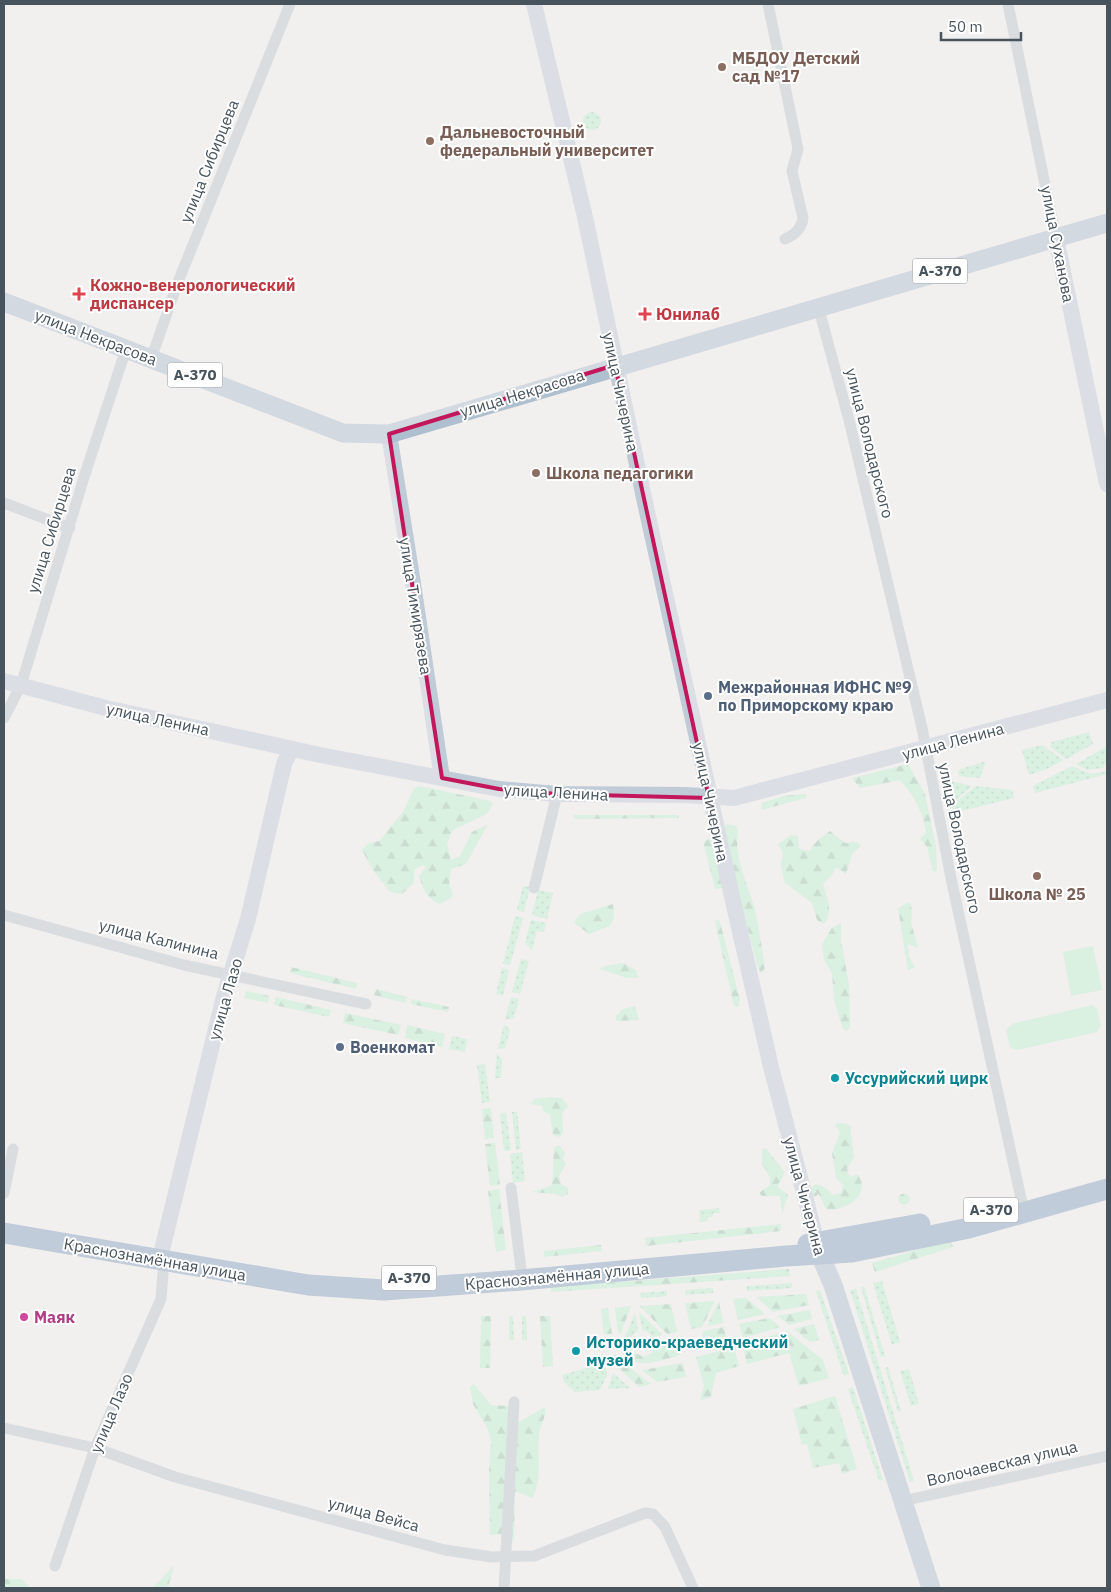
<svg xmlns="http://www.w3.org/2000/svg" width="1111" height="1592" font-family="'IBM Plex Sans',sans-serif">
<defs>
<pattern id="grass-dots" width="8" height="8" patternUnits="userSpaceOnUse" patternTransform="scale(1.25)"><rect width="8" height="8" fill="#bcf1d0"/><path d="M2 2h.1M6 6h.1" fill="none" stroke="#9bc6ac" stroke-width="1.8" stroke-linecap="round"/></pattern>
<pattern id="forest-firs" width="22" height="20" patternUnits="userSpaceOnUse" patternTransform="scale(1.25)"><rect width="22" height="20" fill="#bcf1d0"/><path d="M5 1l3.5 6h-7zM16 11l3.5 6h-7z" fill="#9bc6ac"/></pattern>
</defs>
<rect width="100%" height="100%" fill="#f2efef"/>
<g fill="url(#grass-dots)">
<circle cx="592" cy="121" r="9"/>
<polygon points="1089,732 1093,744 1066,759 1050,747 1052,742"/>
<polygon points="1042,745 1063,760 1047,769 1029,775 1022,750"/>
<polygon points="1106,747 1107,760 1103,768 1087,770 1076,764"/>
<polygon points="986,761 980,778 959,776 958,770"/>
<polygon points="1072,766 1091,774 1107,771 1107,774 1035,793 1033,786"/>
<polygon points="946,780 972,786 958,798 950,801"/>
<polygon points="976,786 1012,790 1014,798 953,813 951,806"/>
<polygon points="523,886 530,887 524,912 517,910"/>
<polygon points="538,890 553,893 547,919 532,915"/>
<polygon points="515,916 523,918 510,965 503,964"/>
<polygon points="531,920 546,923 544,932 537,931 532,950 525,943"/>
<polygon points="521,959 529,961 520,994 512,992"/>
<polygon points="502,968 509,970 503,995 496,994"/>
<polygon points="511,997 519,999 514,1018 505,1020"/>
<polygon points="504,1024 510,1030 505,1048 498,1049"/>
<polygon points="452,1036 467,1039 465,1052 449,1049"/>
<polygon points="497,1054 502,1059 501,1078 495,1078"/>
<polygon points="485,1064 490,1102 482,1103 477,1065"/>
<polygon points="512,1112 517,1112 521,1149 516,1150"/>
<polygon points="506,1113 511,1150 504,1151 500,1114"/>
<polygon points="522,1152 525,1181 513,1183 510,1154"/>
<polygon points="719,1208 720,1213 713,1213 713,1217 707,1217 708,1221 700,1222 699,1210"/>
<polygon points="882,1281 900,1342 892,1345 873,1283"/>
<polygon points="792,1283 792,1288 747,1291 747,1286"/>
<polygon points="864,1286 885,1356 881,1357 861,1287"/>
<polygon points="713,1288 713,1293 685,1295 685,1290"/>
<polygon points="856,1289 914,1481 910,1482 850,1290"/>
<polygon points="820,1290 849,1374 844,1376 816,1291"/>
<polygon points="667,1291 667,1296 641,1298 640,1293"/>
<polygon points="639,1312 663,1335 653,1337 648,1332 642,1330"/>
<polygon points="635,1313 638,1331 632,1335 631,1342 620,1344 620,1339 625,1337"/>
<polygon points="509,1316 513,1316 514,1340 509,1340"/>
<polygon points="522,1316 526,1316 527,1340 522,1340"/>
<polygon points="605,1363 607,1375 600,1390 575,1392 564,1382 562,1375"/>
<polygon points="888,1367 901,1411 898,1412 885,1368"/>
<polygon points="909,1369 919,1404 911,1406 900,1371"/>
<polygon points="613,1373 630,1388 608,1389"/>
<polygon points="853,1387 883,1480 879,1481 848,1389"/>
</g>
<g fill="url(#forest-firs)">
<path d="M908,764L925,794L936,847L937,870L933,872L927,847L920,839L926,833C924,812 913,795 900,780L860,788L852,778Z"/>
<path d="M420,786L490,801L493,804L487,814L453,830L447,843L451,860L460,856L472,832L488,824L466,864L451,869L449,884L453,894L451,898L440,904C426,898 424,890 419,876L426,867L422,865L414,870V883L402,894L390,892L373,870L362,850L367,844L379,841L403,812L414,788Z"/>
<polygon points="806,794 806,798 761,810 762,803 783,796"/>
<polygon points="574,815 678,815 679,818 574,819"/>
<path d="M727,824L737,826C739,835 736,844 738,853C741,873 750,891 755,910C759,929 762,949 765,968L761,973L758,968L722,830Z"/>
<path d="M830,831L845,843L857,842L861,846L852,854L846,874L836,867L832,875L823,884C827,898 834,911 824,924L817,920L812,903L784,882L781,864L783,853L778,844L791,835L798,836L799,849L809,851L817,841Z"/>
<polygon points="711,838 723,888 715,889 704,845 705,841"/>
<polygon points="910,902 912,910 911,922 918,948 908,944 909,957 915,967 908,971 898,908"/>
<polygon points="613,904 614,918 610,926 589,934 574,923 580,914"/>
<polygon points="717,919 720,922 740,1000 738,1007 734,1006 716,926 715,920"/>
<polygon points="841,923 841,940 849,985 850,1028 847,1031 843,1029 834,1000 832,973 824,960 822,944 832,928"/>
<polygon points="623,963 636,970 638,978 627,978 600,969 605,966"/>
<polygon points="291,967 357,983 356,989 290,973"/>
<polygon points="376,989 407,997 405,1003 374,995"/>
<polygon points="246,991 269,996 268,1003 244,998"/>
<polygon points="276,997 331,1010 329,1017 274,1005"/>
<polygon points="412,999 449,1007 448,1012 411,1004"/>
<polygon points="635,1006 639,1020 616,1021 616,1016 623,1009"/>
<polygon points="345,1013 401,1025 398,1035 343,1023"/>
<polygon points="407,1025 445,1034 442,1047 405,1038"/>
<polygon points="552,1097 562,1098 568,1106 562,1113 563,1132 560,1137 553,1135 550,1114 544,1112 542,1106 531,1104 534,1099"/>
<polygon points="491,1108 494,1138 485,1139 482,1109"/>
<path d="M842,1123L850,1125L854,1157L847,1169L850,1177L858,1174C859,1177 862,1182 862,1185C862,1202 839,1212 826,1209L819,1194L812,1198L810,1188L816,1184L826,1188L833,1195L841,1193L843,1185L836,1178L832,1153L840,1133L835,1124Z"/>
<polygon points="495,1143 500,1185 490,1186 485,1144"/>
<path d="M559,1145L565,1153L563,1160L566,1164L559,1176L561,1184L568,1188V1194L562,1197L555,1194L532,1192L551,1186C555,1174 552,1161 554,1148Z"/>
<polygon points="762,1148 767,1149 785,1173 777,1186 788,1195 782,1214 780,1196 762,1196 759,1193 770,1185 770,1177 762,1164"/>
<polygon points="499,1189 506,1250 496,1252 488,1191"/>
<circle cx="904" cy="1199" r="5.5"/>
<polygon points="781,1224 781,1231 646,1246 645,1238"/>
<polygon points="951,1240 953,1247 875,1272 872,1263"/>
<polygon points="601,1245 602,1251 544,1257 544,1251"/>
<polygon points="789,1269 790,1276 551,1292 551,1287"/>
<polygon points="806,1294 809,1305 773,1312 756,1297"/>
<polygon points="746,1298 765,1314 738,1320 733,1299"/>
<polygon points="715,1301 702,1327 691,1329 685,1303"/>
<polygon points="719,1301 723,1323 707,1326"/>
<polygon points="671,1304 677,1332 667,1334 640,1306"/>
<polygon points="631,1306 621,1333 618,1333 615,1308"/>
<polygon points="608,1308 612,1334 604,1334 601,1309"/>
<polygon points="810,1310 812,1319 789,1325 778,1316"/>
<polygon points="481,1316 491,1316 490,1368 480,1368"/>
<polygon points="540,1316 550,1316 553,1366 543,1367"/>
<polygon points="769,1318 781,1327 743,1338 739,1324"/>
<polygon points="814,1324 819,1340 810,1342 794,1329"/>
<polygon points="724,1327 727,1342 695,1351 704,1331"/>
<polygon points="787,1331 823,1360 829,1378 799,1386 789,1353 747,1364 742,1344"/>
<path d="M666,1340L681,1355C660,1360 632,1374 621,1348L630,1346L633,1352L644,1357L652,1353L655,1341Z"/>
<polygon points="734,1347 739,1366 716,1373 711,1397 700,1400 704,1386 696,1357"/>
<polygon points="616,1354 622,1362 651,1384 639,1387 609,1359"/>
<polygon points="683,1363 686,1377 657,1382 642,1370"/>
<path d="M474,1384L491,1405L509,1406L516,1424L545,1407C547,1415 542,1422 540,1429C535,1452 544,1478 532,1498L515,1491L514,1538L512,1543L502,1534L490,1535L489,1470L491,1441L488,1429L473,1404L470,1387Z"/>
<polygon points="835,1396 857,1469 842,1474 839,1463 813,1468 807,1444 802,1445 793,1409"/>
<polygon points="174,1565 168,1588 153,1588"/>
<polygon points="4,1579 21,1579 30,1588 4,1588"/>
</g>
<g fill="#bcf1d0">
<polygon points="1093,946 1102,990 1071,996 1063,952"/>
<polygon points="1092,1005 1097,1009 1101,1026 1097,1032 1017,1050 1010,1047 1006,1030 1012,1024"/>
</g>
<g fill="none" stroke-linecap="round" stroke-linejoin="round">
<g stroke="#bdc7cf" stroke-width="11">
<path d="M768,4L798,149L792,171L803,218C802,229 794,235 785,239"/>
<polyline points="1008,4 1056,238"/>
<polyline points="818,306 849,420 922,728 952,883 1022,1203"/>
<polyline points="151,359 178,282 290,4"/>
<polyline points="4,503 70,528"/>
<polyline points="4,718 21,685 85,474 126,349"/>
<polyline points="534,888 557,794"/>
<polyline points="4,915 184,965 366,1004"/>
<polyline points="511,1188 521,1269"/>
<polyline points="4,1193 13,1149"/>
<polyline points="4,1428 95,1448 175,1477 445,1550 492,1557 534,1556 645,1513 653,1514 665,1527 693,1588"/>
<polyline points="903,1501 1107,1456"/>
<polyline points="55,1566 95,1448 161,1299 164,1261"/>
<polyline points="504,1588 514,1402"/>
</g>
<g stroke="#bfcbd7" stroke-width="16">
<polyline points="534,4 585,217 644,498 735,910 771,1067 820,1254"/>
<polyline points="1056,238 1107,484"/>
<polyline points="389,434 412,577 442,778"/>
<polyline points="4,681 106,708 320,755 499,789 557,794 685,795 734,798 1107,700"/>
<polyline points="162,1250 224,996 248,919 284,764 291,749"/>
</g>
<g stroke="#aebfcf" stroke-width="19">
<polyline points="4,302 343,433 389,434 1107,223"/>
<polyline points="820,1255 833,1285 931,1588"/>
</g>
<g stroke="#85a3c0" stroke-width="21">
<polyline points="4,1233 308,1285 384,1290 521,1280 786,1256 852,1252 969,1228 1107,1189"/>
<polyline points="808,1244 920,1224"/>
</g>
</g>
<path d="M0 0H1111V1592H0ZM615,365L709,798L557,794L499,789L442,778L389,434Z" fill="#f2efef" fill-opacity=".55" fill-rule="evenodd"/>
<path fill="none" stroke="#c2185b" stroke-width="4" stroke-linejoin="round" d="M615,365L709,798L557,794L499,789L442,778L389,434Z"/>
<g fill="#8d6e63" stroke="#fff" stroke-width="2">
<circle cx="722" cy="67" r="5"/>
<circle cx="430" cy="141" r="5"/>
<circle cx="536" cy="473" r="5"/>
<circle cx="1037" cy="876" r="5"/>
</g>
<g fill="#e0444e" stroke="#fff" stroke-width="2">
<path d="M76.5 286.5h5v5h5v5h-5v5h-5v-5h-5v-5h5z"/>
<path d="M642.5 306.5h5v5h5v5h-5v5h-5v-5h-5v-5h5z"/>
</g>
<g fill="#5c6f8a" stroke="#fff" stroke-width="2">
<circle cx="708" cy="696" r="5"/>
<circle cx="340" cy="1047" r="5"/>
</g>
<g fill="#0f9aa8" stroke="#fff" stroke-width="2">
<circle cx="835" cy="1078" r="5"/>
<circle cx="576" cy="1351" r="5"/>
</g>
<circle fill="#d1479c" stroke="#fff" stroke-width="2" cx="24" cy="1317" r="5"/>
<g text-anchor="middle" stroke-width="4" stroke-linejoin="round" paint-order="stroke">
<g fill="#fff" stroke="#7e878e" stroke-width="1">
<rect x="912.5" y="258.5" width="55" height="25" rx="4"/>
<rect x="167.5" y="362.5" width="55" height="25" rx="4"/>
<rect x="963.5" y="1197.5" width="55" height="25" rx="4"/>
<rect x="381.5" y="1265.5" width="55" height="25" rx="4"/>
</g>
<g font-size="15" font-weight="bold" fill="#47535d">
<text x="940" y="276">А-370</text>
<text x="195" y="380">А-370</text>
<text x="991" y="1215">А-370</text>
<text x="409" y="1283">А-370</text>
</g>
<g font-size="16" font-weight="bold" fill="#785e54" stroke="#fff" text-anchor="start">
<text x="732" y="64">МБДОУ Детский<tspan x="732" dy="18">сад №17</tspan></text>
<text x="440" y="138">Дальневосточный<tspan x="440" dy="18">федеральный университет</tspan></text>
<text x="546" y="479">Школа педагогики</text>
<text x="1037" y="900" text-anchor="middle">Школа № 25</text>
</g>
<g font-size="16" fill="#47535d" stroke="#fff">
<text transform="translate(209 161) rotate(-68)" y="6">улица Сибирцева</text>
<text transform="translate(1058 244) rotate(79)" y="6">улица Суханова</text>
<text transform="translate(96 337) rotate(21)" y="6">улица Некрасова</text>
<text transform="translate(621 392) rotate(78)" y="6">улица Чичерина</text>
<text transform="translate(522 393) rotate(-17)" y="6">улица Некрасова</text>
<text transform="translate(870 443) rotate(76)" y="6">улица Володарского</text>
<text transform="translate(51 530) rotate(-73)" y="6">улица Сибирцева</text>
<text transform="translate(416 606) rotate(81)" y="6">улица Тимирязева</text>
<text transform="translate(158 719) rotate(12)" y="6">улица Ленина</text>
<text transform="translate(953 741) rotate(-15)" y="6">улица Ленина</text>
<text transform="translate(556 792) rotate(3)" y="6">улица Ленина</text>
<text transform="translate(711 802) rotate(78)" y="6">улица Чичерина</text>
<text transform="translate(960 838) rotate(78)" y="6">улица Володарского</text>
<text transform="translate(159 939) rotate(14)" y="6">улица Калинина</text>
<text transform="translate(225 999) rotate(-74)" y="6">улица Лазо</text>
<text transform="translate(805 1196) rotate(75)" y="6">улица Чичерина</text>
<text transform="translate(155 1259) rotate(10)" y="6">Краснознамённая улица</text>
<text transform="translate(557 1276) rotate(-5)" y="6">Краснознамённая улица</text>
<text transform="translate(111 1413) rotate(-67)" y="6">улица Лазо</text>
<text transform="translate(1002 1463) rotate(-13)" y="6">Волочаевская улица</text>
<text transform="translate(374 1514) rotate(15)" y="6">улица Вейса</text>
</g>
<g font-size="16" font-weight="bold" fill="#be3a42" stroke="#fff" text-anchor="start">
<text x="90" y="291">Кожно-венерологический<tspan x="90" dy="18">диспансер</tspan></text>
<text x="656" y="320">Юнилаб</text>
</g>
<g font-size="16" font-weight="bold" fill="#4e5e75" stroke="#fff" text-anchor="start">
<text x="718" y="693">Межрайонная ИФНС №9<tspan x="718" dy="18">по Приморскому краю</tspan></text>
<text x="350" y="1053">Военкомат</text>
</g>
<g font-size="16" font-weight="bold" fill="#0d838f" stroke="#fff" text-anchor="start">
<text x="845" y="1084">Уссурийский цирк</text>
<text x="586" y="1348">Историко-краеведческий<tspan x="586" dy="18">музей</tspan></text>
</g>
<g font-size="16" font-weight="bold" fill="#b23c85" stroke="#fff" text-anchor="start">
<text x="34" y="1323">Маяк</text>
</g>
</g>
<rect width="1111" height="1592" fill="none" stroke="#47535d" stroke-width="10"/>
<path d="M941 32v8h80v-8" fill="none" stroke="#47535d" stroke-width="2.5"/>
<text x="948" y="32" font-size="15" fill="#47535d" stroke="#ffffff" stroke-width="4" paint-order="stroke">50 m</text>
</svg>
